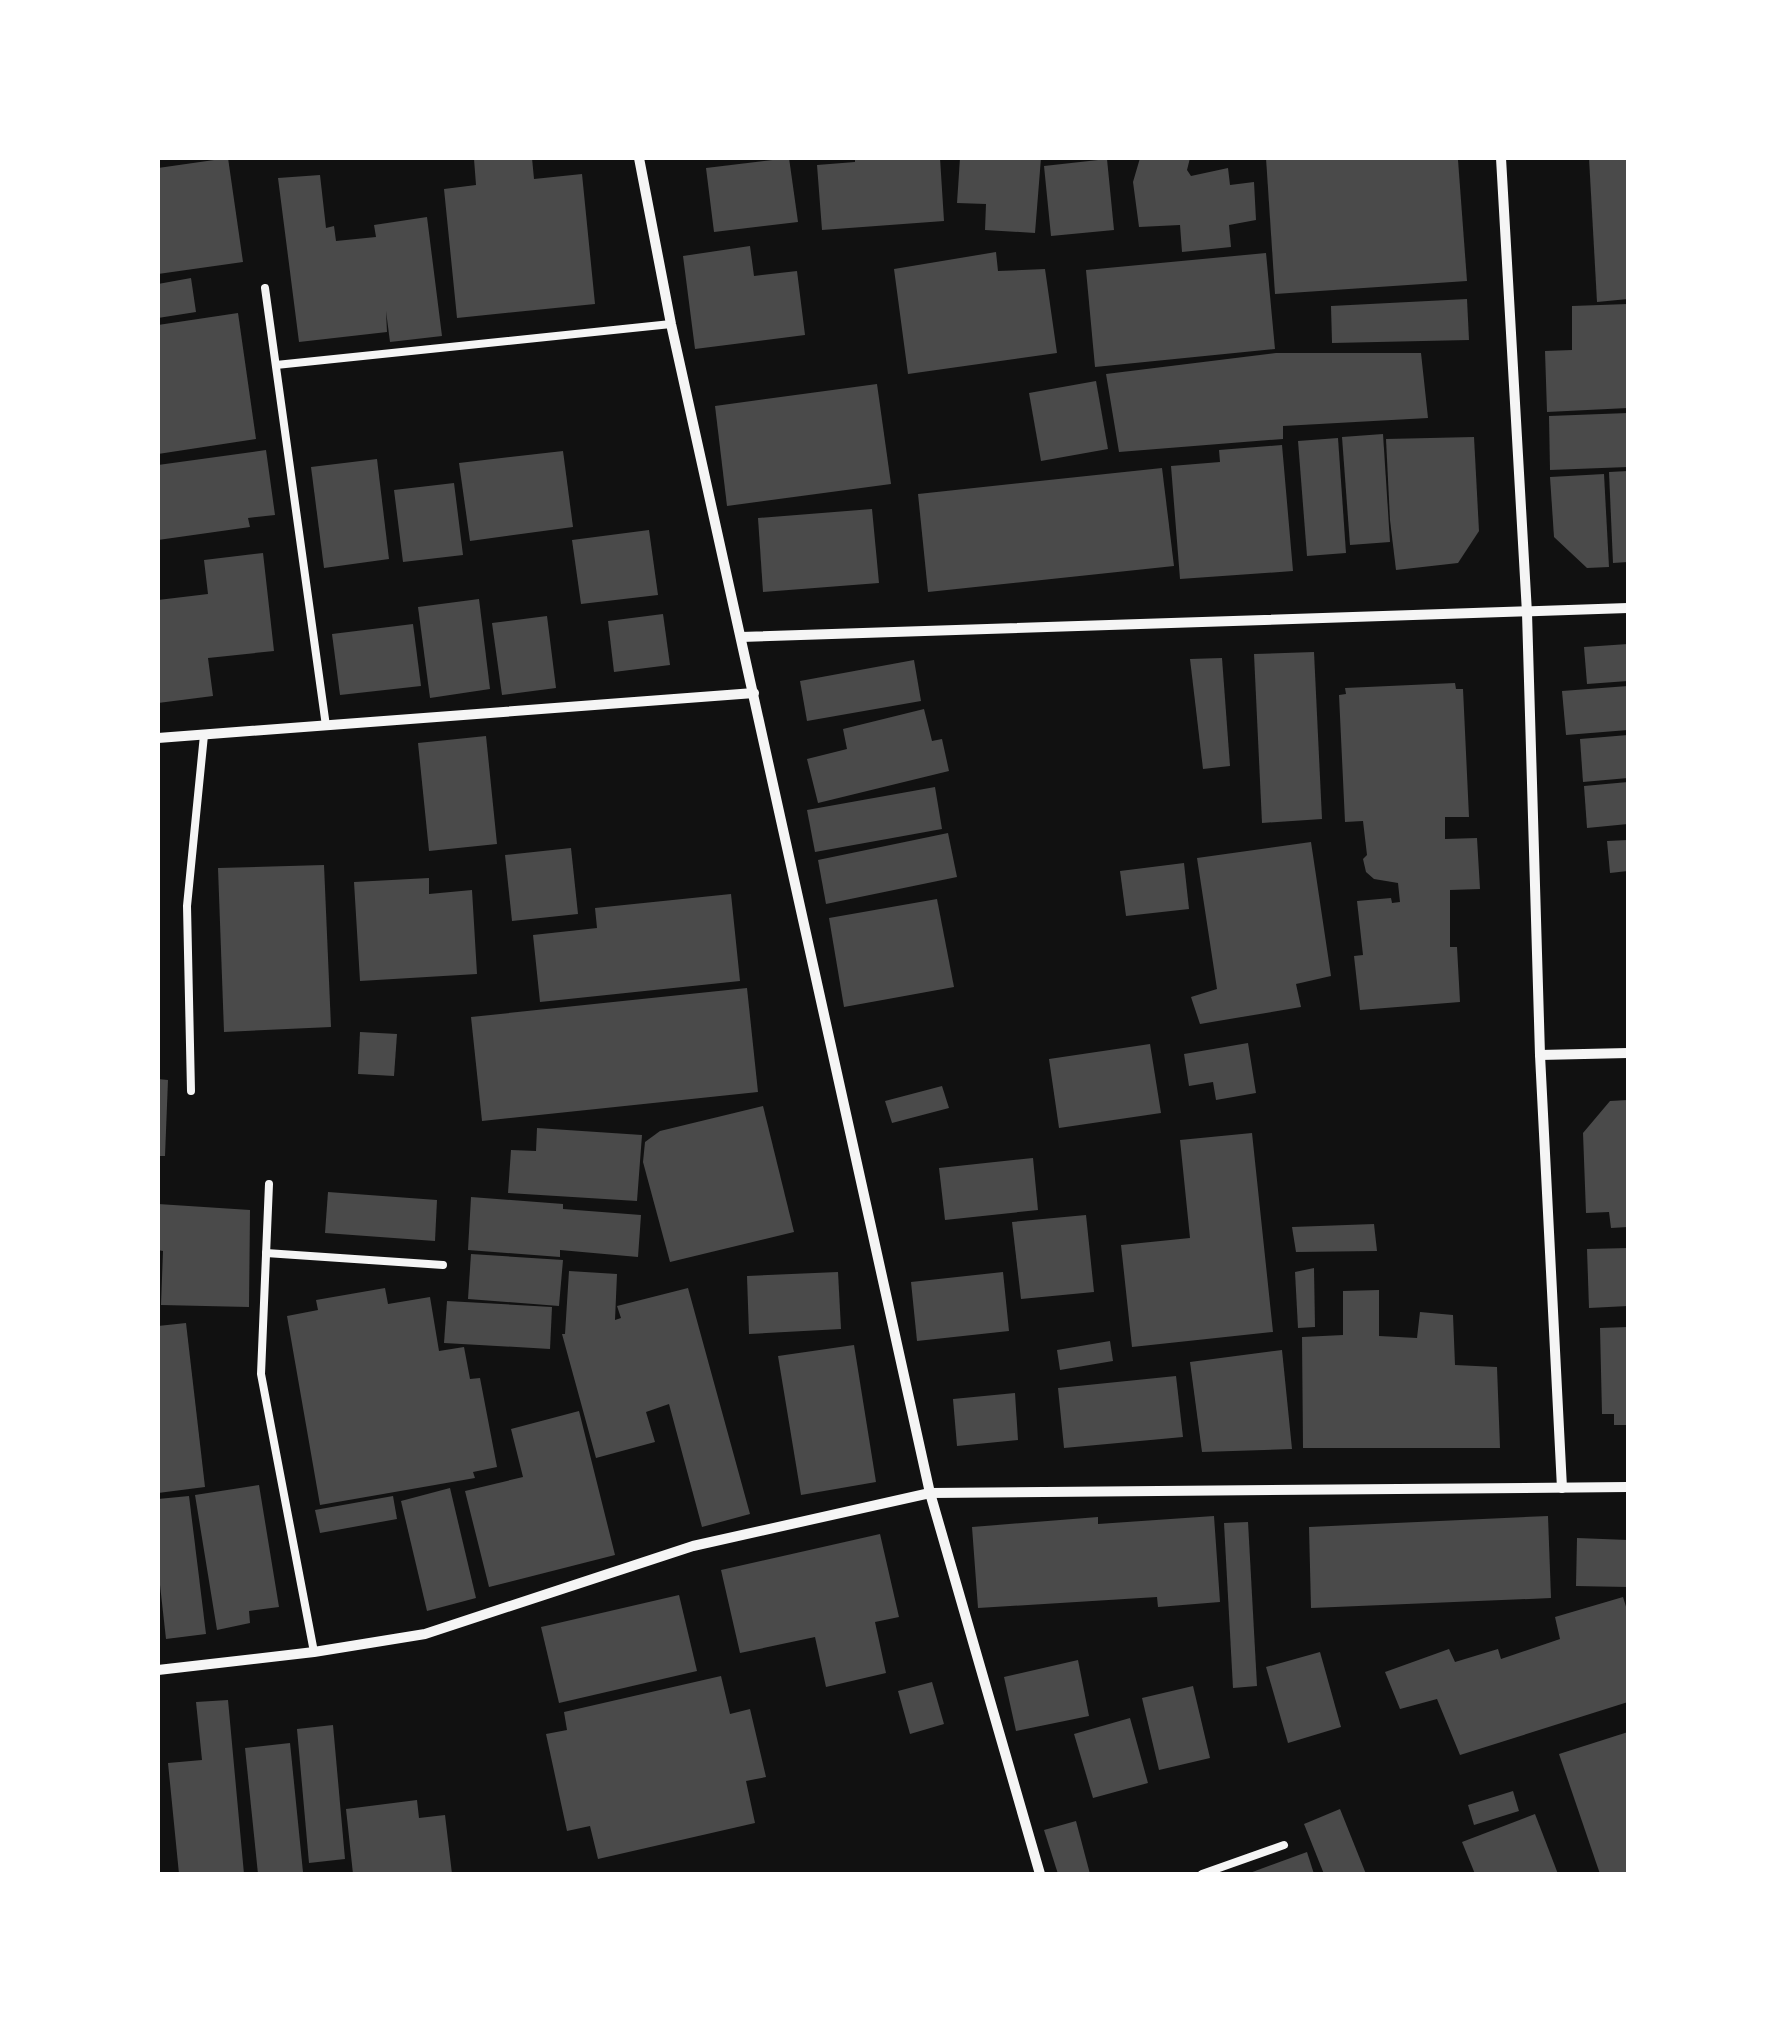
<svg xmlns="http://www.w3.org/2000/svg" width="1786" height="2032" font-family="Karla,sans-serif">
<rect width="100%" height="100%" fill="#111"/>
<g fill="#4a4a4a">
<polygon points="228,158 243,262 158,274 158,168"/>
<polygon points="485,158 532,158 534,179 582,174 595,304 457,318 444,189 476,185 474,159"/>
<polygon points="789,158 798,222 714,232 706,168"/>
<polygon points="855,158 940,158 944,221 822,230 817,165 855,162"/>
<polygon points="960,158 1041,158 1035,233 985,230 986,204 957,203"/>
<polygon points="1140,158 1190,158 1187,170 1191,176 1228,168 1230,185 1254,182 1256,220 1229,225 1231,247 1182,252 1180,225 1139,227 1133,182"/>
<polygon points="1266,158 1458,160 1467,281 1275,294"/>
<polygon points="1589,158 1628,158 1628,299 1597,302"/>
<polygon points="1107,159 1114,230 1051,236 1044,166"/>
<polygon points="320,175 326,228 334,226 336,241 376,237 374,225 427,217 442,336 390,342 386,311 387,332 299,342 278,178"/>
<polygon points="750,246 754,276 797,271 805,335 695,349 683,256"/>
<polygon points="996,252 998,271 1045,269 1057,353 908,374 894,269"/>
<polygon points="1266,253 1275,349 1095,367 1086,270"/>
<polygon points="191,278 196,312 158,318 158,284"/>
<polygon points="1467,299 1469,340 1332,343 1331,306"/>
<polygon points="1628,304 1628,408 1547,412 1545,351 1572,350 1572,306"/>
<polygon points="238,313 256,439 158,454 158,325"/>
<polygon points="1276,353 1421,353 1428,418 1283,426 1283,439 1119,452 1106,374"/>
<polygon points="1096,381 1108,449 1041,461 1029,393"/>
<polygon points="877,384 891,484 727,506 715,406"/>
<polygon points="1628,413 1628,467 1550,470 1549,416"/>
<polygon points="1383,434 1390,542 1350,545 1342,437"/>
<polygon points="1474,437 1479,531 1458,563 1396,570 1390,520 1386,439"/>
<polygon points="1338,438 1346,553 1307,556 1298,441"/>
<polygon points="1282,445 1293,571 1180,579 1171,466 1220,462 1219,450"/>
<polygon points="266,450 275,515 248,518 250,527 158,540 158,465"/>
<polygon points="563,451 573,527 470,541 459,463"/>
<polygon points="377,459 389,559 324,568 311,467"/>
<polygon points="1162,468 1174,566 928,592 918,494"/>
<polygon points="1628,471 1628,562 1613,563 1609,472"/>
<polygon points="1604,474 1609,567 1587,568 1554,537 1550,477"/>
<polygon points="454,483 463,555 403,562 394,490"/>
<polygon points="872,509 879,583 763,592 758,518"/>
<polygon points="649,530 658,595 581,604 572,540"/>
<polygon points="263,553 274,651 208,658 213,696 158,703 158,600 208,594 204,560"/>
<polygon points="479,599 490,689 430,698 418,607"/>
<polygon points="663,614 670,665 614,672 608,621"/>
<polygon points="547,616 556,688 502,695 492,623"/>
<polygon points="413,624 421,686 340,695 332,634"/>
<polygon points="1628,644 1628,681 1587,684 1584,647"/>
<polygon points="1314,652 1322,819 1262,823 1254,654"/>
<polygon points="1222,658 1230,766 1203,769 1190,659"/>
<polygon points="914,660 921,701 807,721 800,681"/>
<polygon points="1455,683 1456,689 1463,689 1469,817 1445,817 1445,839 1477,838 1480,889 1450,890 1450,947 1457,947 1460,1002 1360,1010 1354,956 1363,955 1357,901 1391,898 1392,903 1400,902 1398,883 1374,879 1366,872 1363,859 1367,855 1363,821 1345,822 1339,695 1346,694 1345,688"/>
<polygon points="1628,686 1628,730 1566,735 1562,691"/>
<polygon points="924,709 932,741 942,739 949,771 818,803 807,759 847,749 843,729"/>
<polygon points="1628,735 1628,778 1583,782 1580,739"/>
<polygon points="486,736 497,844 429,851 418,743"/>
<polygon points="1628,782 1628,824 1587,828 1584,786"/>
<polygon points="935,787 942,829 815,852 807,810"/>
<polygon points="948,833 957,877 826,904 818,860"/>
<polygon points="1628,840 1628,871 1610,873 1607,841"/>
<polygon points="1311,842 1331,976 1296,984 1301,1007 1200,1024 1191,997 1217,989 1197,858"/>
<polygon points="571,848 578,914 512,921 505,855"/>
<polygon points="1184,863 1189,909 1126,916 1120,871"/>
<polygon points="324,865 331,1027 224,1032 218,868"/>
<polygon points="429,878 429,894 472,890 477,974 360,981 354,882"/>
<polygon points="731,894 740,981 540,1002 533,935 597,928 595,908"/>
<polygon points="937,899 954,987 844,1007 829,918"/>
<polygon points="747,988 758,1092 482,1121 471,1017"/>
<polygon points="360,1032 397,1034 394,1076 358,1074"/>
<polygon points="1248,1043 1256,1093 1216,1100 1213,1082 1189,1086 1184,1054"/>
<polygon points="1150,1044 1161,1113 1059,1128 1049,1059"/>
<polygon points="158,1079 168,1080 165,1156 158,1156"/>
<polygon points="942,1086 949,1108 892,1123 885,1101"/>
<polygon points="1628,1100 1628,1227 1611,1228 1609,1212 1586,1213 1583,1133 1610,1101"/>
<polygon points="763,1106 794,1232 670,1262 643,1162 645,1142 660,1131"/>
<polygon points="537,1128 642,1135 637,1201 508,1193 511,1150 536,1151"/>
<polygon points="1252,1133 1273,1332 1132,1347 1121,1245 1190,1238 1180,1140"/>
<polygon points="1033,1158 1038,1210 945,1220 939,1168"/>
<polygon points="328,1192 437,1200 435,1241 325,1233"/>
<polygon points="471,1197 563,1204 563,1209 641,1215 638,1257 560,1250 560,1257 468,1250"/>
<polygon points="158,1204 250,1210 249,1307 161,1305 163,1251 158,1250"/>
<polygon points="1086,1215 1094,1292 1021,1299 1012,1222"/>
<polygon points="1374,1224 1377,1251 1296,1252 1292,1227"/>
<polygon points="1628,1248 1628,1306 1589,1308 1587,1249"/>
<polygon points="471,1254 563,1260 559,1306 468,1299"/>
<polygon points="1314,1268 1315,1327 1298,1328 1295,1272"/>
<polygon points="569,1271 617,1274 615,1320 621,1318 617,1306 688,1288 750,1514 702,1527 669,1404 646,1412 655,1442 596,1458 562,1334 565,1334"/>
<polygon points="838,1272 841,1329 749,1334 747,1276"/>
<polygon points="1003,1272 1009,1331 917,1341 911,1282"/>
<polygon points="385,1288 388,1304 430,1297 439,1351 464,1347 470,1379 480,1378 497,1467 473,1472 475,1478 320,1505 287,1316 318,1310 316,1300"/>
<polygon points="1379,1290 1379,1336 1417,1338 1420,1312 1453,1315 1455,1365 1497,1367 1500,1448 1303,1448 1302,1337 1343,1335 1343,1291"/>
<polygon points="447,1301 552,1307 550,1349 444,1343"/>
<polygon points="186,1323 205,1487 158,1493 158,1326"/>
<polygon points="1628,1327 1628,1425 1614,1425 1614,1414 1602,1414 1600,1328"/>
<polygon points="1110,1341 1113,1361 1060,1370 1057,1350"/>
<polygon points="854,1345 876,1482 801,1495 778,1356"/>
<polygon points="1282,1350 1292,1449 1202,1452 1190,1362"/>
<polygon points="1176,1376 1183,1437 1064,1448 1058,1388"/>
<polygon points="1015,1393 1018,1440 957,1446 953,1399"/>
<polygon points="579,1411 615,1555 489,1587 465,1491 523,1477 511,1429"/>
<polygon points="259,1485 279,1607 249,1611 250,1623 217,1630 195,1495"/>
<polygon points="450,1488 476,1598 427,1611 401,1501"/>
<polygon points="189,1496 206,1634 166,1639 158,1567 158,1499"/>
<polygon points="393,1496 397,1519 320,1533 315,1510"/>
<polygon points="1214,1516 1220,1602 1158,1607 1157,1597 978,1608 972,1527 1098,1517 1098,1524"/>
<polygon points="1548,1516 1551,1598 1311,1608 1309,1527"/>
<polygon points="1248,1522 1257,1686 1233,1688 1224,1523"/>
<polygon points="880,1534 899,1617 875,1622 886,1673 826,1687 815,1637 740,1653 721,1570"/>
<polygon points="1577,1538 1628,1540 1628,1587 1576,1586"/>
<polygon points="679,1595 697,1671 559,1703 541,1627"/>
<polygon points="1623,1597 1628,1613 1628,1702 1460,1755 1437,1699 1400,1709 1385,1672 1449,1649 1455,1662 1498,1649 1501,1659 1560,1639 1555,1617"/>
<polygon points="1320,1652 1341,1727 1288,1743 1266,1667"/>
<polygon points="1078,1660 1089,1716 1016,1731 1004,1677"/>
<polygon points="721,1676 730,1714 750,1709 766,1777 746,1781 755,1823 598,1859 590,1826 567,1831 546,1734 567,1730 564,1712"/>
<polygon points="932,1682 944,1724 910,1734 898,1691"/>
<polygon points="1193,1686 1210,1758 1159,1770 1142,1698"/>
<polygon points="228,1700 244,1874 179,1874 168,1763 202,1760 196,1702"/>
<polygon points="1130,1718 1148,1783 1093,1798 1074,1734"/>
<polygon points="333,1725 345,1859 309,1863 297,1729"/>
<polygon points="1628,1732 1628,1874 1600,1874 1559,1754"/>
<polygon points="290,1743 303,1872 258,1874 245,1748"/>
<polygon points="1513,1791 1519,1811 1474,1825 1468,1805"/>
<polygon points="417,1800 419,1818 445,1815 452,1874 353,1874 346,1809"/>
<polygon points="1340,1809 1366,1874 1324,1874 1304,1824"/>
<polygon points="1535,1814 1558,1874 1475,1874 1462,1842"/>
<polygon points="1076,1821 1090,1874 1058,1874 1044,1830"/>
<polygon points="1307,1852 1314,1874 1247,1874"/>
</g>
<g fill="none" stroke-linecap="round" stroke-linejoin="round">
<g stroke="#f5f5f5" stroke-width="8">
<polyline points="265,288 326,726"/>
<polyline points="276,365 671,324"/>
<polyline points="191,1091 187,906 204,735"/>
<polyline points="269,1184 261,1374 314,1652"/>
<polyline points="266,1253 443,1265"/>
<polyline points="1202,1874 1284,1845"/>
</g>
<g stroke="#f5f5f5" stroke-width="10">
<polyline points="639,158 671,324 930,1493 1040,1874"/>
<polyline points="1501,158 1527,613 1540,1055 1562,1488"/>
<polyline points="741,637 1628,608"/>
<polyline points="158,738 754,693"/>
<polyline points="1540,1055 1628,1053"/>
<polyline points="158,1670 314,1652 425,1634 693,1546 930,1493 1628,1487"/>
</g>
</g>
<rect width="1786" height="2032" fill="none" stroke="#ffffff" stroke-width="320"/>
</svg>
